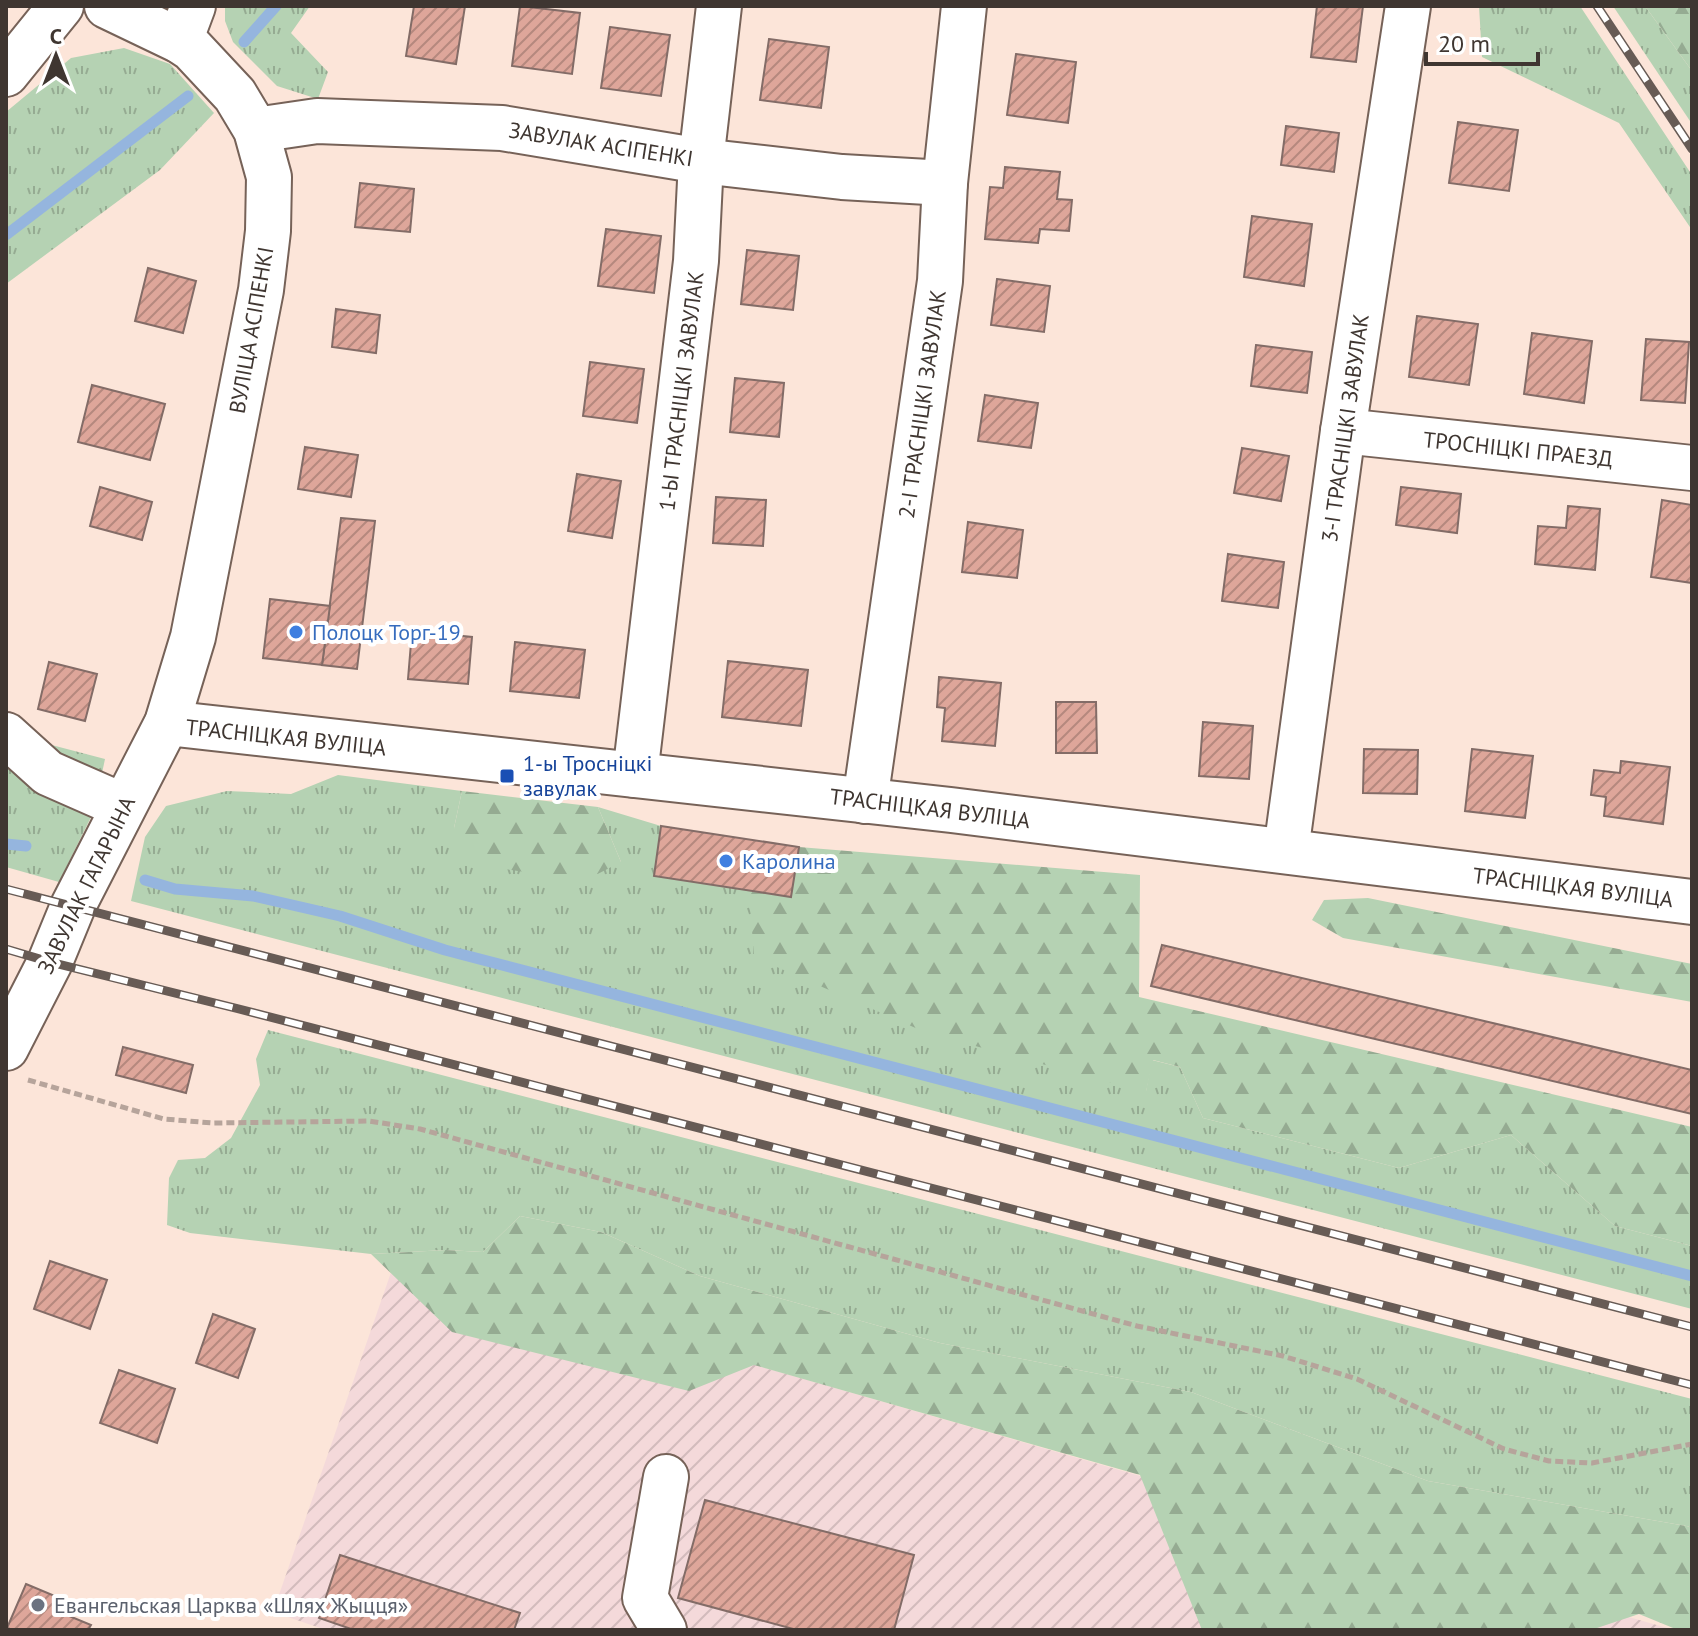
<svg xmlns="http://www.w3.org/2000/svg" width="1698" height="1636" font-family="'PT Sans',sans-serif">
<defs>
<pattern id="industrial-furrows" width="10" height="10" patternUnits="userSpaceOnUse" patternTransform="scale(2)"><rect width="10" height="10" fill="#f4d9da"/><path d="M-1 1l2-2M0 10L10 0M9 11l2-2" fill="none" stroke="#d2bbbc"/></pattern>
<pattern id="grass-tufts" width="24" height="20" patternUnits="userSpaceOnUse" patternTransform="scale(2)"><rect width="24" height="20" fill="#b5d2b3"/><path d="M3 7l-1-3M5 7V3M7 7l1-3M15 17l-1-3M17 17v-4M19 17l1-3" fill="none" stroke="#95ab92"/></pattern>
<pattern id="forest-firs" width="22" height="20" patternUnits="userSpaceOnUse" patternTransform="scale(2)"><rect width="22" height="20" fill="#b5d2b3"/><path d="M5 1l3.5 6h-7zM16 11l3.5 6h-7z" fill="#95ab92"/></pattern>
<pattern id="building-hatch" width="6" height="6" patternUnits="userSpaceOnUse" patternTransform="scale(2)"><rect width="6" height="6" fill="#dea69a"/><path d="M-1 1l2-2M0 6l6-6M5 7l2-2" fill="none" stroke="#b5887e"/></pattern>
</defs>
<rect width="100%" height="100%" fill="#fce5d9"/>
<polygon fill="url(#industrial-furrows)" points="395,1261 1674,1630 326,1630 273,1612"/>
<g fill="url(#grass-tufts)">
<polygon points="225,6 310,6 291,33 328,72 318,99 277,86 233,42 225,21"/>
<polygon points="1479,6 1580,6 1692,175 1692,230 1619,123 1482,57"/>
<polygon points="1613,6 1645,6 1692,71 1692,124"/>
<polygon points="124,48 170,64 214,113 160,170 6,284 6,112 71,58"/>
<polygon points="6,733 105,759 94,811 59,882 6,867"/>
<polygon points="338,775 462,791 454,828 621,862 598,807 661,826 654,876 749,890 1146,1091 1152,1060 1180,1067 1203,1118 1399,1168 1511,1135 1615,1226 1692,1246 1692,1309 131,901 145,837 166,806 227,791 291,794"/>
<polygon points="268,1030 1692,1399 1692,1527 1428,1481 1191,1392 940,1343 700,1276 601,1232 520,1216 483,1252 446,1250 371,1254 190,1233 167,1225 169,1178 178,1160 205,1158 231,1138 260,1085 256,1059"/>
</g>
<g fill="url(#forest-firs)">
<polygon points="1645,6 1692,6 1692,71"/>
<polygon points="462,791 598,807 621,862 584,881 478,865 454,828"/>
<polygon points="799,847 1140,875 1139,997 1692,1127 1692,1246 1615,1226 1511,1135 1399,1168 1203,1118 1180,1067 1153,1060 1146,1092 927,1033 754,957 749,890 791,896"/>
<polygon points="1368,898 1692,964 1692,1002 1343,938 1312,920 1324,900"/>
<polygon points="520,1216 601,1232 700,1276 940,1343 1191,1392 1428,1481 1692,1527 1692,1630 1678,1630 1639,1614 1591,1630 1202,1630 1140,1475 754,1365 689,1391 452,1332 371,1254 446,1250 483,1252"/>
</g>
<g fill="none" stroke-linecap="round" stroke-linejoin="round">
<g stroke="#95b5de" stroke-width="11">
<polyline points="244,42 276,6"/>
<polyline points="6,235 188,96"/>
<polyline points="6,844 26,846"/>
<polyline points="145,880 175,889 253,896 340,916 445,950 1692,1276"/>
</g>
</g>
<g fill="url(#building-hatch)" stroke="#836c67" stroke-width="2">
<polygon points="414,6 465,6 456,64 406,56"/>
<polygon points="520,6 580,13 572,74 512,66"/>
<polygon points="1317,6 1363,6 1356,62 1311,57"/>
<polygon points="610,27 670,35 661,96 601,88"/>
<polygon points="769,39 829,47 821,108 760,100"/>
<polygon points="1016,54 1076,62 1068,123 1007,115"/>
<polygon points="1458,122 1518,130 1509,191 1449,183"/>
<polygon points="1286,126 1339,133 1334,172 1281,165"/>
<polygon points="1005,167 1060,172 1057,199 1072,200 1069,231 1040,229 1038,243 985,239 990,187 1003,188"/>
<polygon points="360,183 414,189 410,232 355,227"/>
<polygon points="1252,216 1312,224 1304,286 1244,277"/>
<polygon points="606,229 661,236 654,293 598,286"/>
<polygon points="747,250 799,256 793,310 741,304"/>
<polygon points="148,268 196,281 183,333 135,321"/>
<polygon points="997,279 1050,286 1044,332 991,325"/>
<polygon points="336,309 380,315 376,353 332,347"/>
<polygon points="1417,316 1478,324 1469,385 1409,377"/>
<polygon points="1532,333 1592,341 1584,403 1524,394"/>
<polygon points="1646,339 1689,342 1685,403 1641,400"/>
<polygon points="1256,345 1312,352 1307,393 1251,386"/>
<polygon points="590,362 644,369 637,423 583,416"/>
<polygon points="735,378 784,383 779,437 730,432"/>
<polygon points="92,385 165,404 150,460 78,442"/>
<polygon points="985,395 1038,403 1031,448 978,441"/>
<polygon points="305,447 358,455 351,497 298,489"/>
<polygon points="1242,448 1289,456 1281,501 1234,493"/>
<polygon points="577,474 621,481 612,538 568,531"/>
<polygon points="100,487 152,502 142,540 90,526"/>
<polygon points="1401,487 1461,494 1457,533 1396,525"/>
<polygon points="716,497 766,500 763,546 713,543"/>
<polygon points="1662,500 1692,505 1692,583 1651,577"/>
<polygon points="1568,506 1600,509 1595,570 1535,564 1538,526 1566,528"/>
<polygon points="341,518 375,521 357,669 322,665"/>
<polygon points="968,522 1023,530 1017,578 962,572"/>
<polygon points="1228,554 1284,562 1278,608 1222,601"/>
<polygon points="270,599 330,606 322,665 263,658"/>
<polygon points="412,631 472,637 468,684 408,679"/>
<polygon points="515,642 585,650 579,698 510,691"/>
<polygon points="728,661 808,670 801,726 722,717"/>
<polygon points="49,662 97,674 85,721 38,709"/>
<polygon points="939,677 1001,683 995,746 942,741 945,708 937,707"/>
<polygon points="1056,702 1096,702 1097,753 1056,753"/>
<polygon points="1203,722 1253,726 1249,779 1199,776"/>
<polygon points="1364,749 1418,750 1417,794 1363,793"/>
<polygon points="1472,749 1533,756 1525,818 1465,811"/>
<polygon points="1621,761 1670,767 1663,824 1604,816 1606,797 1591,795 1594,770 1620,773"/>
<polygon points="661,826 799,847 791,897 654,876"/>
<polygon points="1162,945 1692,1070 1692,1114 1151,986"/>
<polygon points="123,1047 193,1065 186,1093 116,1075"/>
<polygon points="50,1261 107,1280 90,1329 34,1309"/>
<polygon points="213,1314 255,1329 238,1378 196,1363"/>
<polygon points="119,1370 175,1389 157,1443 100,1423"/>
<polygon points="705,1500 914,1555 894,1630 797,1630 678,1598"/>
<polygon points="340,1555 520,1613 514,1630 354,1630 319,1618"/>
<polygon points="26,1584 62,1599 57,1611 91,1625 88,1630 13,1630 7,1628"/>
</g>
<g fill="none" stroke-linecap="round" stroke-linejoin="round">
<g stroke="#766258" stroke-width="48">
<g id="minor">
<polyline points="180,41 193,6"/>
<polyline points="6,74 61,6"/>
<polyline points="256,130 317,121 502,128 701,161 842,177 945,183"/>
<polyline points="1343,431 1692,468"/>
<polyline points="167,723 951,810 1692,902"/>
<polyline points="6,735 48,773 123,806"/>
<polyline points="635,775 696,261 701,161 719,6"/>
<polyline points="865,801 940,281 945,183 964,6"/>
<polyline points="1286,851 1343,431 1408,6"/>
<polyline points="6,1048 50,962 73,906 167,723 193,637 261,290 268,231 269,177 256,130 235,95 192,49 180,41 107,6"/>
<polyline points="664,1630 645,1598 666,1477"/>
</g>
</g>
<polyline stroke="#b6a49b" stroke-width="5" stroke-dasharray="8 4" stroke-linecap="butt" points="28,1080 164,1119 213,1123 369,1121 420,1129 1137,1326 1283,1356 1357,1379 1504,1449 1549,1461 1592,1463 1692,1444"/>
<use href="#minor" stroke="#fff" stroke-width="44"/>
<g stroke="#675b55" stroke-width="9">
<g id="rail">
<polyline points="1597,6 1692,149"/>
<polyline points="6,889 1692,1327"/>
<polyline points="6,949 50,962 239,1009 1692,1385"/>
</g>
</g>
<use href="#rail" stroke="#fff" stroke-width="6" stroke-dasharray="18" stroke-linecap="butt"/>
</g>
<g fill="#3f7fe0" stroke="#fff" stroke-width="3">
<circle cx="296" cy="632" r="8"/>
<circle cx="726" cy="861" r="8"/>
</g>
<rect fill="#1a4fb4" stroke="#fff" stroke-width="3" x="499" y="768" width="16" height="16" rx="4"/>
<circle fill="#6b7280" stroke="#fff" stroke-width="3" cx="38" cy="1605" r="8"/>
<g text-anchor="middle" stroke-width="8" stroke-linejoin="round" paint-order="stroke">
<g font-size="22" fill="#3f3631" stroke="#fff">
<text transform="translate(601 144) rotate(9)" y="8">ЗАВУЛАК АСІПЕНКІ</text>
<text transform="translate(251 330) rotate(-80)" y="8">ВУЛІЦА АСІПЕНКІ</text>
<text transform="translate(681 391) rotate(-83)" y="8">1-Ы ТРАСНІЦКІ ЗАВУЛАК</text>
<text transform="translate(922 404) rotate(-82)" y="8">2-І ТРАСНІЦКІ ЗАВУЛАК</text>
<text transform="translate(1345 428) rotate(-82)" y="8">3-І ТРАСНІЦКІ ЗАВУЛАК</text>
<text transform="translate(1518 449) rotate(6)" y="8">ТРОСНІЦКІ ПРАЕЗД</text>
<text transform="translate(286 737) rotate(6)" y="8">ТРАСНІЦКАЯ ВУЛІЦА</text>
<text transform="translate(930 808) rotate(7)" y="8">ТРАСНІЦКАЯ ВУЛІЦА</text>
<text transform="translate(86 885) rotate(-64)" y="8">ЗАВУЛАК ГАГАРЫНА</text>
<text transform="translate(1573 887) rotate(7)" y="8">ТРАСНІЦКАЯ ВУЛІЦА</text>
</g>
<g font-size="22" fill="#366cbe" stroke="#fff" text-anchor="start">
<text x="312" y="640">Полоцк Торг-19</text>
<text x="742" y="869">Каролина</text>
</g>
<g font-size="22" fill="#164399" stroke="#fff" text-anchor="start">
<text x="523" y="771">1-ы Тросніцкі<tspan x="523" dy="25">завулак</tspan></text>
</g>
<g font-size="22" fill="#5b616d" stroke="#fff" text-anchor="start">
<text x="54" y="1613">Евангельская Царква «Шлях Жыцця»</text>
</g>
</g>
<rect width="1698" height="1636" fill="none" stroke="#3f3631" stroke-width="16"/>
<g transform="translate(56 56)" stroke="#ffffff" stroke-width="6" paint-order="stroke">
<path d="M0-6L14 30L0 20L-14 30Z" fill="#3f3631"/>
<text y="-12" font-size="22" font-weight="bold" text-anchor="middle" fill="#3f3631">С</text>
</g>
<path d="M1426 52v12h112v-12" fill="none" stroke="#3f3631" stroke-width="4"/>
<text x="1438" y="52" font-size="24" fill="#3f3631" stroke="#ffffff" stroke-width="6" paint-order="stroke">20 m</text>
</svg>
